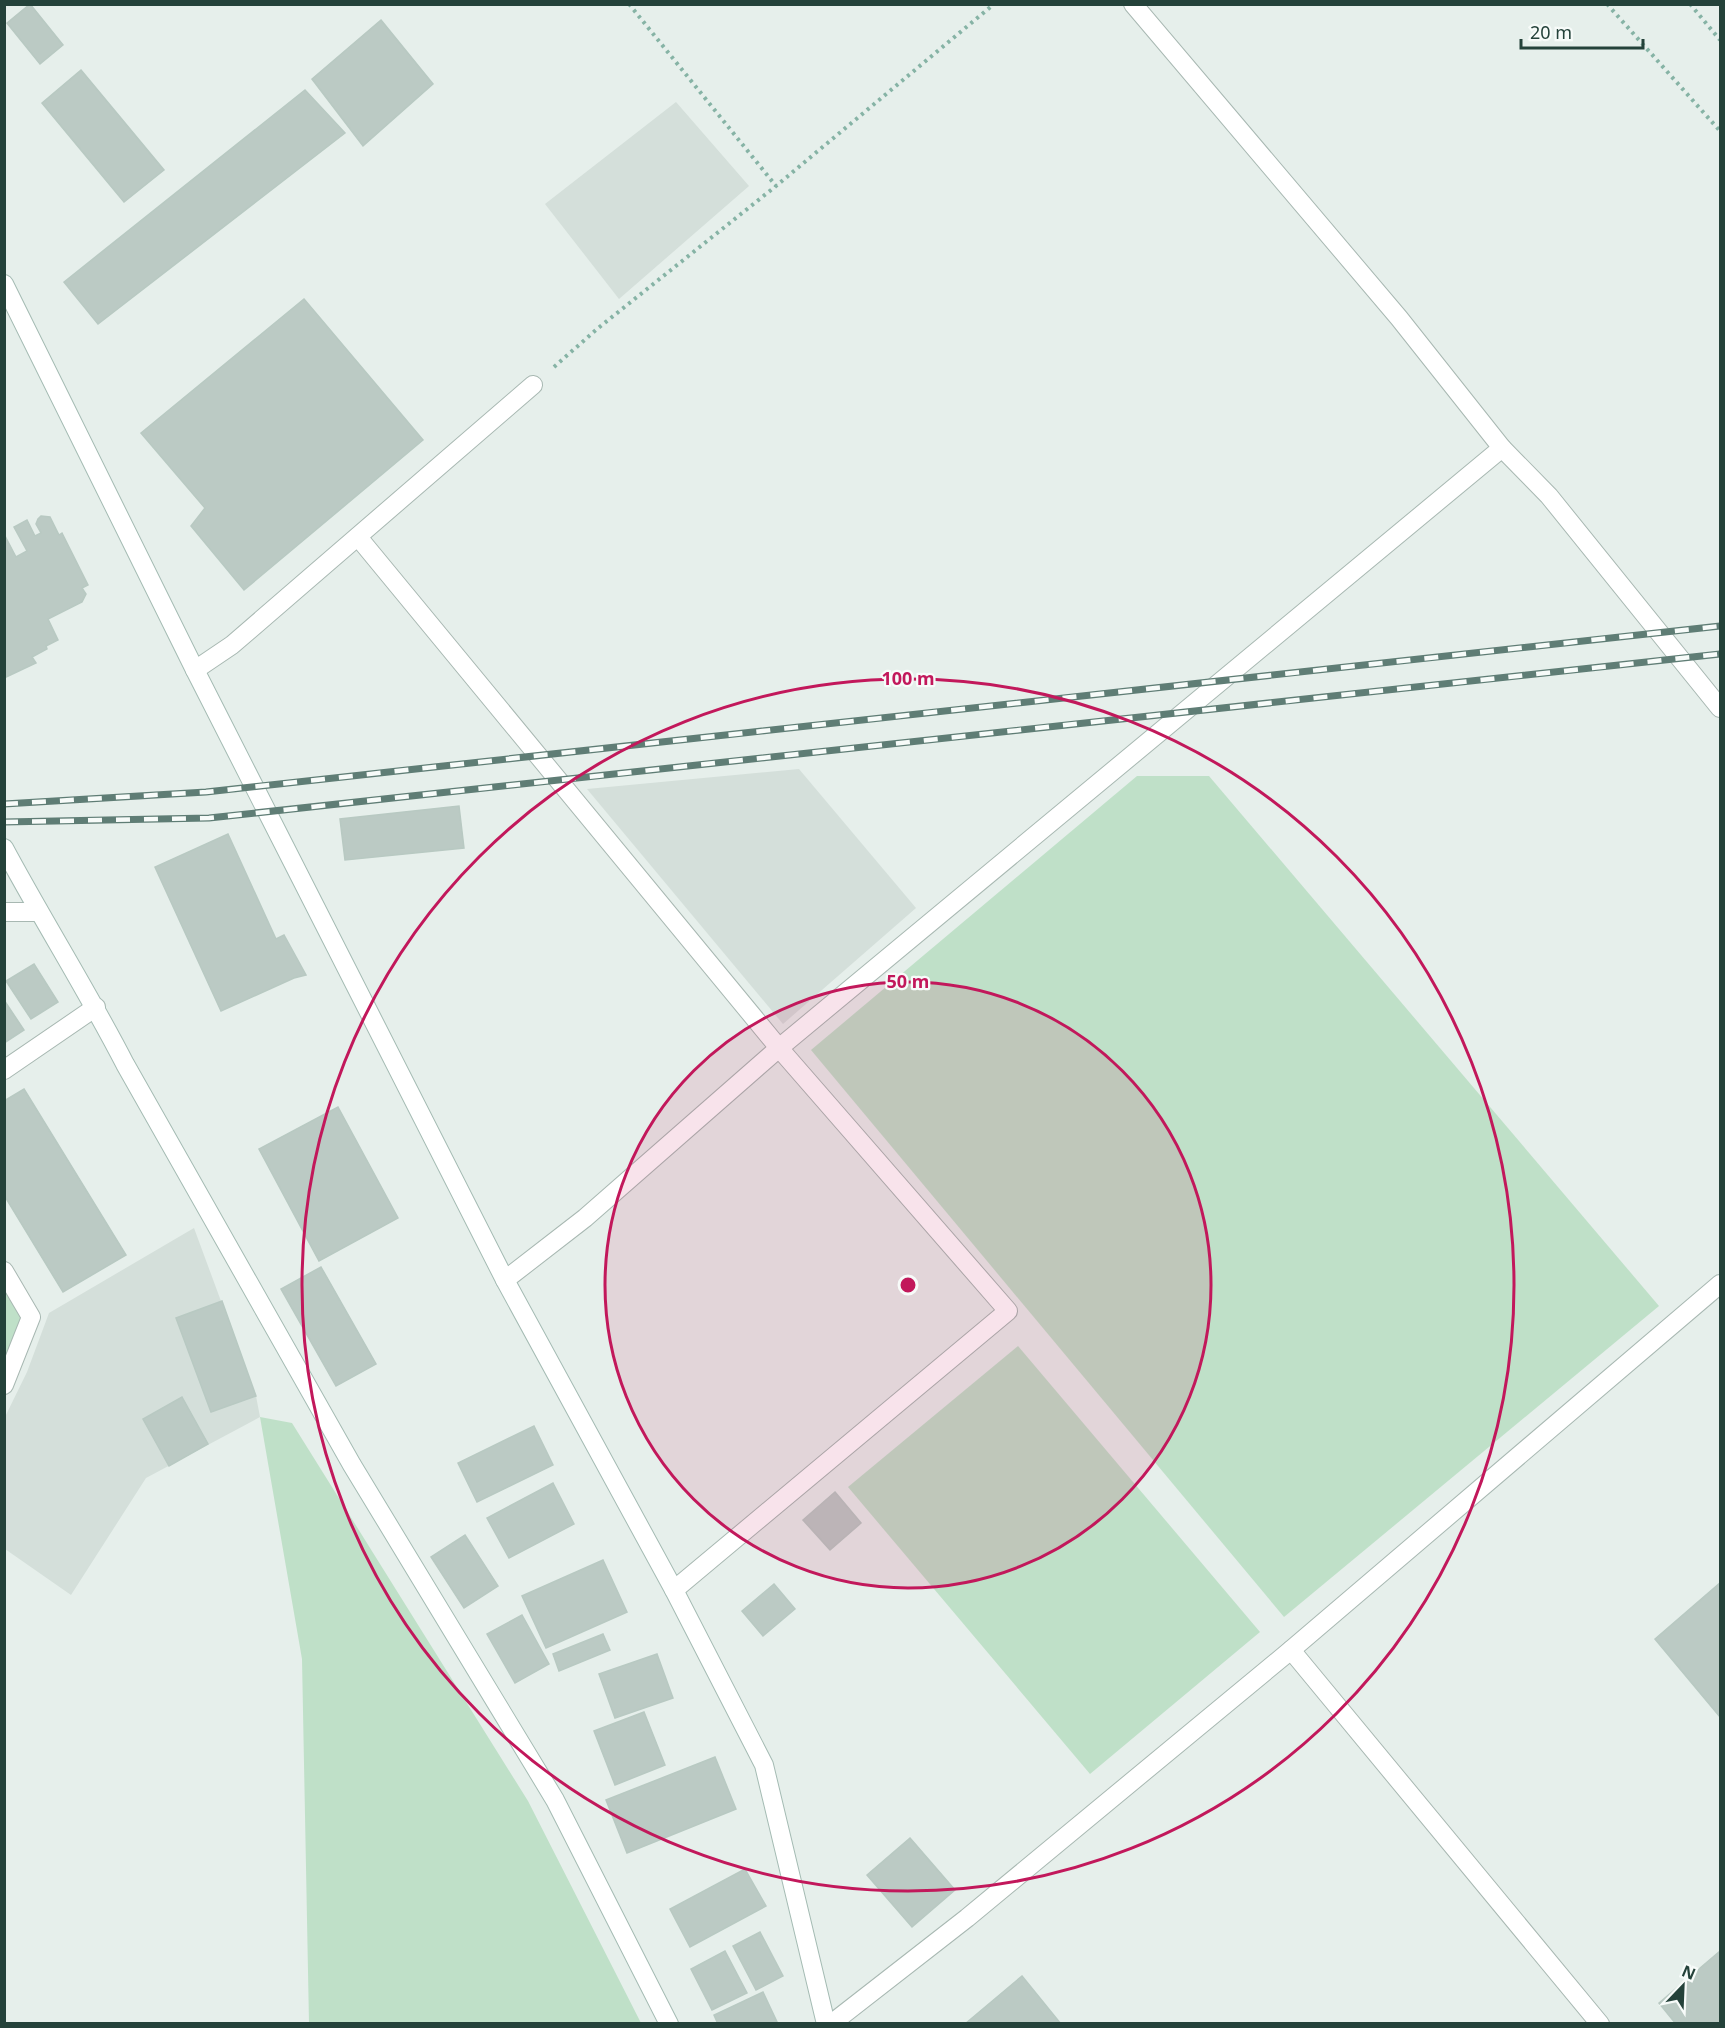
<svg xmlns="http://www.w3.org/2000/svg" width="1725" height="2028" font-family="'Noto Sans',sans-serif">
<rect width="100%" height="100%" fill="#e6efeb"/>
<g fill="#d4dfda">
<polygon points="676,102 749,186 619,299 545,204"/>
<polygon points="799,769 916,908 783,1024 587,789"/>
<polygon points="194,1228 256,1396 260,1417 146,1478 71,1595 5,1549 4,1419 27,1372 49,1313"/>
</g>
<g fill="#bfe0c8">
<polygon points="1137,776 1209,776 1659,1306 1284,1617 811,1050"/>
<polygon points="5,1287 22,1317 5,1365"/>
<polygon points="1018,1346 1260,1632 1090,1774 848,1487"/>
<polygon points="260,1417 292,1423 528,1801 641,2023 309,2023 302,1659"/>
</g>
<g fill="#bbcac4" stroke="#b8c9c2" stroke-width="1.5">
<polygon points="30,4 63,45 40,64 7,23"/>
<polygon points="381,20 433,84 363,146 312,79"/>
<polygon points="81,70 164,170 124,202 42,103"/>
<polygon points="305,90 345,133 98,324 64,282"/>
<polygon points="304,299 423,440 244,590 191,526 205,508 141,433"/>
<polygon points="41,516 50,517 59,535 62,533 88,585 82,588 86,594 82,602 48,619 58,640 46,646 47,649 32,657 36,663 4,678 4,534 16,557 27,551 14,527 27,520 35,536 41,533 36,524 38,519"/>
<polygon points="459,806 464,848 345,860 340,819"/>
<polygon points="228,834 276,939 284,935 306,975 294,978 221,1011 155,867"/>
<polygon points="34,964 58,1002 31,1019 6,981"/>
<polygon points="4,1000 24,1030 4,1043"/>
<polygon points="24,1089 126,1255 63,1292 4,1195 4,1101"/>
<polygon points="338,1107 398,1218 319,1261 259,1149"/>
<polygon points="321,1267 376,1364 336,1386 281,1289"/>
<polygon points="222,1301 256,1396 211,1412 176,1318"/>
<polygon points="182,1397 208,1444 169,1466 143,1419"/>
<polygon points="534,1426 553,1465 477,1502 458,1463"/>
<polygon points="553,1483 574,1524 509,1558 487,1518"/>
<polygon points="835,1492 861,1523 830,1550 803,1520"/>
<polygon points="465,1535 498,1586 464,1608 431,1557"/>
<polygon points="603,1560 627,1612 546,1648 522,1596"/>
<polygon points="1720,1583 1720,1717 1655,1639"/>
<polygon points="774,1584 795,1609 763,1636 742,1611"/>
<polygon points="522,1615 549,1664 515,1683 487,1634"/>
<polygon points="603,1634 610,1650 559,1671 553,1654"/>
<polygon points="657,1654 673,1698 615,1718 599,1674"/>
<polygon points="644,1712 665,1765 615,1785 594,1731"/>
<polygon points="715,1757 736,1809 627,1853 606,1800"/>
<polygon points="910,1838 955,1890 912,1927 867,1875"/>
<polygon points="745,1869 766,1906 690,1947 670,1909"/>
<polygon points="760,1932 783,1976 756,1990 733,1946"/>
<polygon points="725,1951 747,1993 712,2010 691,1969"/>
<polygon points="1720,1951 1720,2024 1676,2024 1659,2003"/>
<polygon points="1022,1976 1061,2024 965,2024"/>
<polygon points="763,1992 778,2024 718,2024 714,2015"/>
</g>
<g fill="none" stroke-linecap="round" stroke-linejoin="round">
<g stroke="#a8b8b2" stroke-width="20">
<g id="street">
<polyline points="1133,4 1399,318 1502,448 1549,496 1720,708"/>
<polyline points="358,537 779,1048 1008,1311 674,1590"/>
<polyline points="195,670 232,645 533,385"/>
<polyline points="4,912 39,912"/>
<polyline points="4,1070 96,1007"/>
<polyline points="4,1271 31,1317 4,1385"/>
<polyline points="505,1280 585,1218 779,1048 1502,448"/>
<polyline points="1291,1650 1600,2024"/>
<polyline points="831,2024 967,1918 1291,1650 1720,1284"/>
</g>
</g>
<g stroke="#a4bbb3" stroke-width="20">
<g id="secondary">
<polyline points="4,284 195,670 505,1280 674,1590 764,1765 826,2024"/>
<path d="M4,848C43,921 87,990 125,1064L352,1465L555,1800L669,2024"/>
</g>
</g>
<g stroke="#86b3a5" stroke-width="4" stroke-dasharray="3 4.5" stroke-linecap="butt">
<polyline points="629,4 776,186"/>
<polyline points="1607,4 1720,131"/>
<polyline points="1690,4 1720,40"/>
<polyline points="554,367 597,329 776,186 994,4"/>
</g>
<use href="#street" stroke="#fff" stroke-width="18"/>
<use href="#secondary" stroke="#fff" stroke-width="18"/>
<g stroke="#5f7d75" stroke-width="7">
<g id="rail">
<polyline points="4,804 206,792 1720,626"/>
<polyline points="4,822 209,818 1720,654"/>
</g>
</g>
<use href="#rail" stroke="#f7fbf9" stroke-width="4.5" stroke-dasharray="14" stroke-linecap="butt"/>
</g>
<circle cx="908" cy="1285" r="303" fill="#c2185b" fill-opacity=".12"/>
<g fill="none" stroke="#c2185b" stroke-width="3">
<circle cx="908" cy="1285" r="303"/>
<circle cx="908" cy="1285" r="606"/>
</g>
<circle cx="908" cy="1285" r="9" fill="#c2185b" stroke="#f7fbf9" stroke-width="3"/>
<g font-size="18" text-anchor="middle" font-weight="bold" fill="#c2185b" stroke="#f7fbf9" stroke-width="4.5" stroke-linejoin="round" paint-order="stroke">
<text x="908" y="685">100 m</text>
<text x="908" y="988">50 m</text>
</g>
<rect width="1725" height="2028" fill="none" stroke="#24423a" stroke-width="12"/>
<g transform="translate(1683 1986) rotate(23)" stroke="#f7fbf9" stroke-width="4.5" paint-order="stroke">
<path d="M0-4.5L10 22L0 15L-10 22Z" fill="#24423a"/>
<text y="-9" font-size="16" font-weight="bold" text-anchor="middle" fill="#24423a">N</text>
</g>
<path d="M1521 39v9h122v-9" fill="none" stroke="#24423a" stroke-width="3"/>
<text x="1530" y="39" font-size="18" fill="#24423a" stroke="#f7fbf9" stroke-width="4.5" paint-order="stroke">20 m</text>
</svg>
